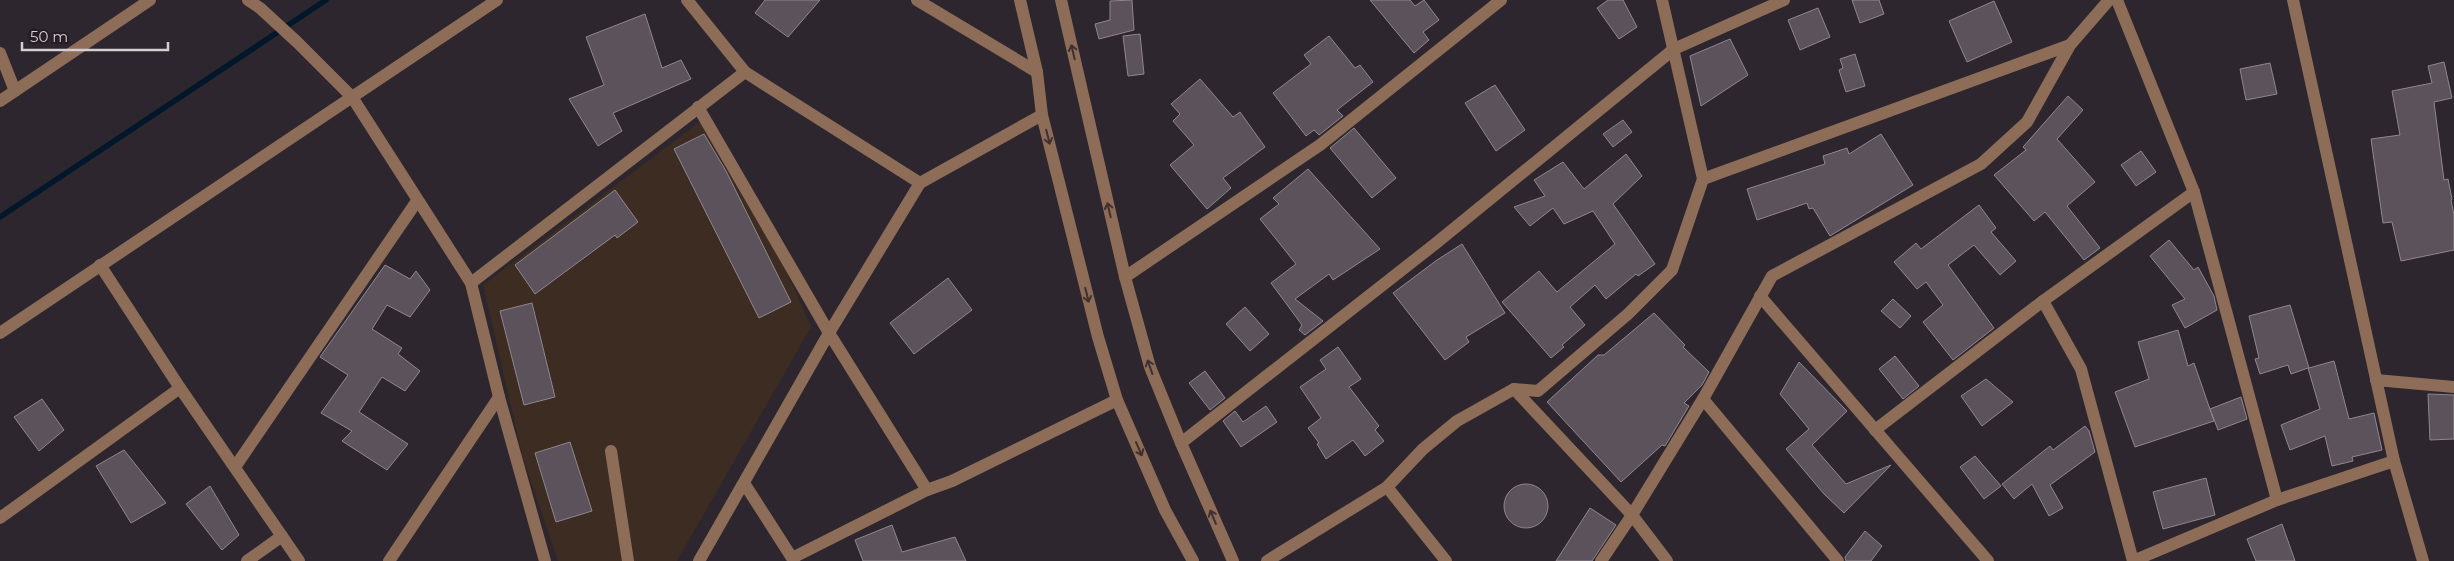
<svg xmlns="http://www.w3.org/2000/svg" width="2454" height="561" font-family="Montserrat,sans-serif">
<rect width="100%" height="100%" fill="#2e262e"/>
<polygon fill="#3c2c21" points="701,121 776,246 811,327 677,561 558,561 523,458 483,285"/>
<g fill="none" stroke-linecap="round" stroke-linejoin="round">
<polyline stroke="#02182a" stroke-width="5.5" points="0,217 326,0"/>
</g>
<g fill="#5c525b" stroke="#90868f">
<polygon points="765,0 820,0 788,37 755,13"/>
<polygon points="1132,0 1134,30 1099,39 1095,24 1110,20 1110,1"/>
<polygon points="1370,0 1410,0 1415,6 1424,0 1439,20 1423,32 1429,40 1414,53"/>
<polygon points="1608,0 1623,0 1637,27 1619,39 1597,8"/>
<polygon points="1852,0 1879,0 1884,14 1860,23"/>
<polygon points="1994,1 2012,42 1967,62 1949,21"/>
<polygon points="1818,8 1830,37 1800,50 1788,20"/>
<polygon points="645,14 662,68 681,60 691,79 613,113 622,131 598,146 569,99 604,85 586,37"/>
<polygon points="1140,34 1144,74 1128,76 1123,36"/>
<polygon points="1329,36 1355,68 1360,65 1373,82 1337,110 1343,116 1319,135 1314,130 1306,136 1273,93 1311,64 1304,55"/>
<polygon points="1730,39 1748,75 1701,106 1690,56"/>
<polygon points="1855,54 1865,86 1846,92 1839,70 1843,68 1840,59"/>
<polygon points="2444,62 2452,98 2434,102 2444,180 2448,179 2452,199 2451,200 2454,215 2454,250 2401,261 2392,222 2383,223 2371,139 2400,135 2392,91 2432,83 2428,66"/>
<polygon points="2270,63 2277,94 2246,100 2240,69"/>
<polygon points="1200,79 1233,117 1240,112 1265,147 1223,178 1231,188 1207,209 1170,165 1194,145 1173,121 1180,114 1171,104"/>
<polygon points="1495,85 1525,130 1496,151 1465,103"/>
<polygon points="2068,96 2083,110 2057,139 2095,182 2067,206 2100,248 2084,260 2045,212 2034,221 1994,175 2026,150 2023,147"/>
<polygon points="1623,120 1632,132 1613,147 1603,134"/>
<polygon points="1354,128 1396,178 1372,198 1330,148"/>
<polygon points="704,134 726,171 791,302 759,318 674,149"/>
<polygon points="1881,134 1913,185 1830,236 1813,208 1809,209 1807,203 1757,220 1747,189 1825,164 1823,156 1847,148 1849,154"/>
<polygon points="2141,151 2156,172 2136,186 2121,165"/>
<polygon points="1626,154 1642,176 1613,204 1655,264 1638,276 1636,274 1606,299 1595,285 1570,307 1585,325 1562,345 1564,347 1551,358 1502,302 1539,271 1557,292 1615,244 1593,211 1564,224 1553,208 1530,226 1514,207 1545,196 1534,180 1563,162 1584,189"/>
<polygon points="1308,169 1380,249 1333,280 1329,274 1295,299 1323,321 1305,335 1299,330 1302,325 1271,283 1296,264 1260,219 1279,204 1273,198"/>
<polygon points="615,190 638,222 617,238 615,235 535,294 515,265"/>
<polygon points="1979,205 1996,228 1991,232 2016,261 2000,275 1974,245 1948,265 1994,328 1953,360 1923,322 1943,305 1926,282 1917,289 1894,262 1916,243 1921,249"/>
<polygon points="2169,240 2194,270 2198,267 2214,296 2217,310 2185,328 2172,305 2185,299 2150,256"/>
<polygon points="1462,244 1505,313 1466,337 1469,342 1445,360 1393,293 1437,260"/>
<polygon points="385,265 410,279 416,271 430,290 410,317 387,305 372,329 402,348 398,354 420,371 405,391 382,377 359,412 408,444 387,470 342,441 352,431 321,413 348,375 320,357"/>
<polygon points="948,278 972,310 914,354 890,323"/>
<polygon points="1893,299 1911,316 1900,328 1881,311"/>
<polygon points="532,303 555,397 524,405 500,311"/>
<polygon points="2290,305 2309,368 2334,361 2349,419 2374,413 2382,450 2352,457 2353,461 2332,466 2325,436 2290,450 2281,425 2320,409 2308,368 2291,374 2288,365 2260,374 2255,359 2259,358 2249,316"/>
<polygon points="1245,307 1269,334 1250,351 1226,324"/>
<polygon points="1654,313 1685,345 1683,347 1709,372 1702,385 1684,403 1689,406 1665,446 1662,445 1621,482 1547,402 1598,355 1604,355"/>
<polygon points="2178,330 2188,366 2194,363 2214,421 2135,447 2115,392 2149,379 2138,342"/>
<polygon points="1338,347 1361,379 1349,387 1379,426 1375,430 1384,441 1365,456 1353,440 1326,459 1317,444 1319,443 1308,428 1321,418 1300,387 1326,369 1320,360"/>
<polygon points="1895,356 1919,386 1903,399 1879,369"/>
<polygon points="1799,362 1847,411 1812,445 1846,484 1891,465 1844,513 1824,494 1786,449 1809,429 1780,394"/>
<polygon points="1205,371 1225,398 1210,410 1189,383"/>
<polygon points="1986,379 2013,402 1982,426 1961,396"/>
<polygon points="2428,394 2454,395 2454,439 2430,440"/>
<polygon points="2241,397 2247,419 2218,430 2210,409"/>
<polygon points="42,399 64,430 39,451 14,417"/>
<polygon points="1266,406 1277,422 1241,447 1223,421 1235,411 1243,422"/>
<polygon points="2085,426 2089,431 2095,452 2050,485 2063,508 2049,516 2032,484 2014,499 2002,484 2050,446 2053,450"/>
<polygon points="570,442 592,511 556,522 535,453"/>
<polygon points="124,450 166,503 131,523 96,466"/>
<polygon points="1975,456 2001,486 1984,499 1960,467"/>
<polygon points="2206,478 2215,515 2163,529 2153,492"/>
<circle cx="1526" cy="506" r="22"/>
<polygon points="210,486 239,535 222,550 186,504"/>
<polygon points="1590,508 1616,525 1592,561 1556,561"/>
<polygon points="2282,524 2295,561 2256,561 2247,539"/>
<polygon points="892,525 902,552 955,537 966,561 863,561 855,540"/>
<polygon points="1865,531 1882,546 1871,561 1846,561 1845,557"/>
</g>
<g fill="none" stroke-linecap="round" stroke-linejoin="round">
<g stroke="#8d6d58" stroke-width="12">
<polyline points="248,0 260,8 297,42 352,97 471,283 499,397 545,561"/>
<polyline points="687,0 745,72 920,183"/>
<polyline points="917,0 1037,72"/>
<polyline points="1020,0 1037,72 1042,115 1098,337 1117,400 1165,510 1193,561"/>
<polyline points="1061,0 1125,277 1150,367 1181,443 1233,561"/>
<polyline points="2117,0 2194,192 2277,500"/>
<polyline points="2293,0 2394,461 2423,561"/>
<polyline points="0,53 15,91"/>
<polyline points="0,101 150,0"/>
<polyline points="698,107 829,333 927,490"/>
<polyline points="1703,179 2070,45"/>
<polyline points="100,265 180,388 299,561"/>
<polyline points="1125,277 1320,145 1501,0"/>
<polyline points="471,283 745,72"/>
<polyline points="1760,296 1988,561"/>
<polyline points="2043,301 2081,369 2133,561 2277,500 2394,461"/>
<polyline points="0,333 497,0"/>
<polyline points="2376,380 2454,387"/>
<polyline points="1514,389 1632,515 1667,561"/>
<polyline points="1703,399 1838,561"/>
<polyline points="1875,430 2043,301 2194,192"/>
<polyline points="1181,443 1435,244 1674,49 1784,0"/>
<polyline points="611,451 628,561"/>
<polyline points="235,467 417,201"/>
<polyline points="744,483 794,561"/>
<polyline points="1387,487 1446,561"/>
<polyline points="0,518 180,388"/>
<polyline points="794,557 927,490 952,481 1117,400"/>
<polyline points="247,561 282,536"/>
<polyline points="389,561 499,397"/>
<polyline points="699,561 829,333 920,183 1042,115"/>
<polyline points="1267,561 1387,487 1423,449 1457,421 1514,389 1538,391 1628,314 1672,270 1703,179 1662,0"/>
<polyline points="1601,561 1632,515 1703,399 1772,276 1981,164 2027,122 2070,45 2109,0"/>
</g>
</g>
<defs><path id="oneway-shaft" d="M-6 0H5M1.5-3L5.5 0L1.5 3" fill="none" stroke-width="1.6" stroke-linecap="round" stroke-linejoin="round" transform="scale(1.25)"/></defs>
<g stroke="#3f3031">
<use href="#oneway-shaft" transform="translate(1073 52) rotate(-103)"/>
<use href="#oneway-shaft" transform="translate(1048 137) rotate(76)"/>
<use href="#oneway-shaft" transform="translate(1109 210) rotate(-103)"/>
<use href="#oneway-shaft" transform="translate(1087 295) rotate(76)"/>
<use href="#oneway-shaft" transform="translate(1150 367) rotate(-109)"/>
<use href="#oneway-shaft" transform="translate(1139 449) rotate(66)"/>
<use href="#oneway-shaft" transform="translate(1213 517) rotate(-113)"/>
</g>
<path d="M22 42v8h146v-8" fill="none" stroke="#d5cfd4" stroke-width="2.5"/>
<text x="30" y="42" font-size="15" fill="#d5cfd4" stroke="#251c24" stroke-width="4" paint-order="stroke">50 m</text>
</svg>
